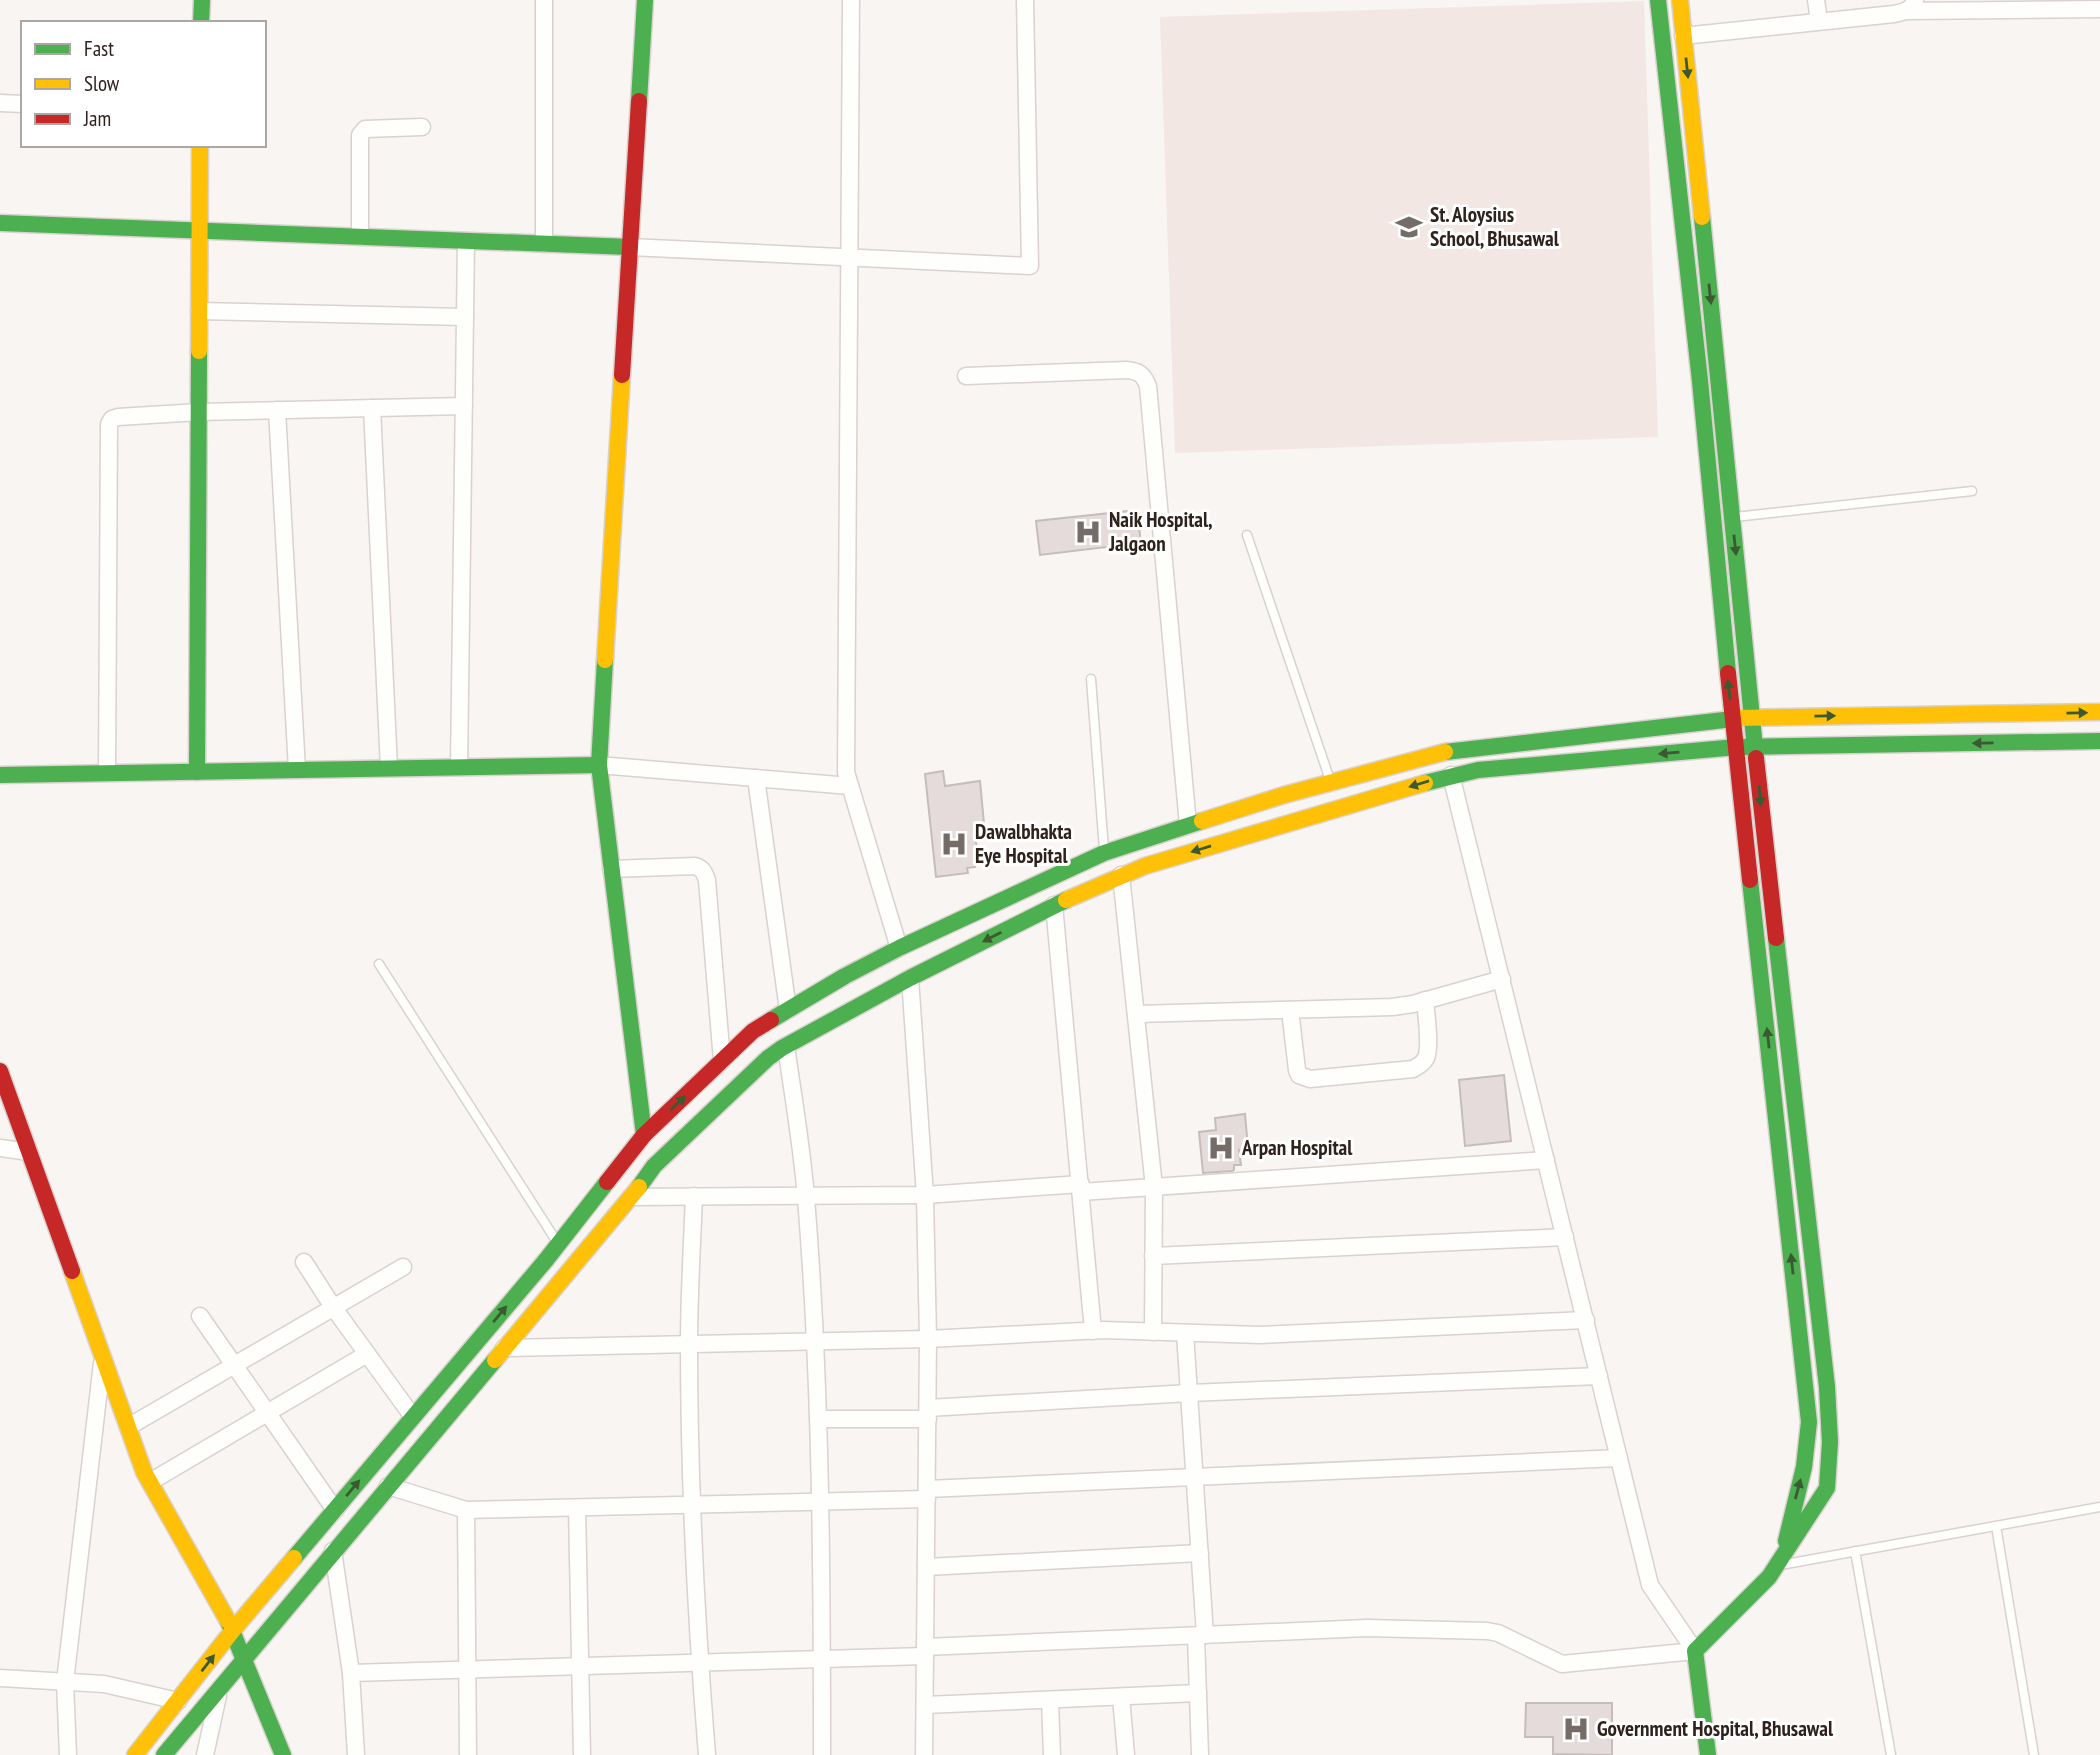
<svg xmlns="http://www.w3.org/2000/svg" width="2100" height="1755" font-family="'PT Sans Narrow',sans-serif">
<rect width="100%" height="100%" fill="#f8f5f3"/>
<polygon fill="#f2e7e2" points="1644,1 1658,437 1175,453 1160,17"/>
<g fill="#e4dbda" stroke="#c5bdbb" stroke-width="2">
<polygon points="1137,510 1141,543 1040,555 1036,521"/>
<polygon points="943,771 945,786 980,781 984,824 974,825 978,860 974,860 975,867 967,868 968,873 936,877 925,774"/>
<polygon points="1504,1075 1511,1141 1465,1146 1459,1080"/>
<polygon points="1245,1114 1248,1148 1239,1150 1241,1165 1234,1165 1234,1170 1232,1171 1203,1173 1199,1132 1216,1130 1215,1118"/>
<polygon points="1526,1703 1612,1703 1612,1755 1553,1754 1553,1737 1525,1737"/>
</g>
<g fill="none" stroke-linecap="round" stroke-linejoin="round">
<g stroke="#d9d2ce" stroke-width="11">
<g id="lane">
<polyline points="1735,517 1972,491"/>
<polyline points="1247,535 1330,780"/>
<polyline points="1091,679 1104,850"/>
<polyline points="379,964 557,1242"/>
<polyline points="1996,1526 2034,1755"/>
<polyline points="1855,1551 1891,1755"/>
<polyline points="1786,1564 2100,1507"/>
</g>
</g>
<g stroke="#d9d2ce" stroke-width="19">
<g id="street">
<polyline points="544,0 544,244"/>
<polyline points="851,0 846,772 899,948"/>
<polyline points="1816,0 1819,21"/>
<polyline points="1906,11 2100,9"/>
<path d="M1683,36L1894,14C1904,12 1912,10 1915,0"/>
<polyline points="0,103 23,104"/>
<polyline points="360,237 360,135 365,129 422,127"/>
<polyline points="630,247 1030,266 1025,0"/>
<polyline points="199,311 465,317"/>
<path d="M966,376L1126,370C1139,371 1143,374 1148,386L1188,825"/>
<polyline points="372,408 389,768"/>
<polyline points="277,410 297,770"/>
<polyline points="599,765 850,786"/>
<polyline points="459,767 466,241"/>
<polyline points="107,773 109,424 112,419 118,417 199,412 464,406"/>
<polyline points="756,778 788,1010"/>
<path d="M611,869L695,866C703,869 704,872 707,880L722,1061"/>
<polyline points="1121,875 1154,1187 1153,1332"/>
<polyline points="1054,905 1093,1331"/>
<polyline points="910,978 925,1195 928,1339 924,1755"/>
<path d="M1290,1010L1297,1070L1299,1075L1310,1079L1413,1069C1418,1066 1423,1064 1426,1058C1431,1046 1426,1014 1425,1000"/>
<polyline points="1136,1014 1392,1007 1413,1004 1502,979"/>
<path d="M786,1046C793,1096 802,1147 806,1198C821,1383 822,1570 822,1755"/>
<polyline points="0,1148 29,1152"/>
<polyline points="1081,1192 1546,1160"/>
<path d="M694,1196C692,1246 689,1296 689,1345C689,1482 696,1619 707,1755"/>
<polyline points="631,1197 925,1195 1081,1184"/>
<polyline points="1153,1256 1565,1237"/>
<polyline points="304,1262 333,1307 413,1417"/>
<polyline points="200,1316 335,1510"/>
<polyline points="1185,1333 1205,1635"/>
<polyline points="504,1348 928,1339 1103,1330 1260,1335 1586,1320"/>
<polyline points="928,1408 1190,1393 1599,1376"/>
<polyline points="818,1419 928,1419"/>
<polyline points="128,1427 403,1267"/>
<polyline points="150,1482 367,1354"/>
<polyline points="388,1486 466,1510 927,1499"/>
<polyline points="927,1489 1619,1458"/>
<polyline points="577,1508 582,1755"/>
<polyline points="466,1510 468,1755"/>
<polyline points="333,1551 351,1673 356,1755"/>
<polyline points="926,1567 1200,1553"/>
<polyline points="1196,1636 1200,1755"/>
<polyline points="925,1647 1367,1628 1487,1631 1498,1633 1562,1664 1695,1651 1650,1585 1451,775"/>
<polyline points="351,1673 925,1656"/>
<polyline points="0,1678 104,1684 178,1701"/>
<polyline points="1121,1697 1126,1755"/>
<polyline points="1050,1701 1052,1755"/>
<polyline points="925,1705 1198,1693"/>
<polyline points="68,1755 65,1682 102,1363"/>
<polyline points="205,1755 218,1696"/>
</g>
</g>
<g stroke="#d9d2ce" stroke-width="19">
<g id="fast">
<polyline points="1658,0 1700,381 1728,673"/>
<polyline points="201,23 202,0"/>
<polyline points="639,101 645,0"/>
<polyline points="1702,217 1756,758"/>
<polyline points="0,223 630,247"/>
<polyline points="605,660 599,765 644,1135"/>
<polyline points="1739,747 2100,741"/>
<polyline points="1445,752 1733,719"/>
<polyline points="197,772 199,351"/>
<polyline points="0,775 599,765"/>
<polyline points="1425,783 1478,770 1737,747"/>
<polyline points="1750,880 1809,1422 1804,1467 1786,1541"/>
<polyline points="771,1020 845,976 899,948 1104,853 1202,821"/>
<polyline points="639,1187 654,1166 768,1058 782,1048 910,978 1066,900"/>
<polyline points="294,1558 546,1260 607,1182"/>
<polyline points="228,1621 283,1755"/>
<polyline points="164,1755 495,1360"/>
<polyline points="1708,1755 1695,1651 1769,1577 1827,1488 1830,1442 1827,1387 1776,938"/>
</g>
</g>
<g stroke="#d9d2ce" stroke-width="19">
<g id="slow">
<polyline points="1680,0 1702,217"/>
<polyline points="199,351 200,145"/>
<polyline points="605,660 622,375"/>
<polyline points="1736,718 2100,712"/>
<polyline points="1202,821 1284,795 1445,752"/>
<polyline points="1066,900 1145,866 1425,783"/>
<polyline points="72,1271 144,1472 228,1621"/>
<polyline points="495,1360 639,1187"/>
<polyline points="135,1755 233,1630 294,1558"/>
</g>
</g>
<g stroke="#d9d2ce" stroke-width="19">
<g id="jam">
<polyline points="622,375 639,101"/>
<polyline points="1728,673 1750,880"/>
<polyline points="1756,758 1776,938"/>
<polyline points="0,1071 72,1271"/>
<polyline points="607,1182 644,1135 753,1031 771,1020"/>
</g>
</g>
<use href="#lane" stroke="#fefefd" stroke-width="8"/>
<use href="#street" stroke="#fefefd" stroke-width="16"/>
<use href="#fast" stroke="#4caf50" stroke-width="16"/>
<use href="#slow" stroke="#ffc107" stroke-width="16"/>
<use href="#jam" stroke="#c62828" stroke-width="16"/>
</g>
<defs><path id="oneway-solid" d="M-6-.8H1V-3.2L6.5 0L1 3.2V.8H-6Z" transform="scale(1.75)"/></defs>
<g fill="#3b5a31">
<use href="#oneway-solid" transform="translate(1687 68) rotate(84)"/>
<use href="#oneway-solid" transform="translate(1710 294) rotate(84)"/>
<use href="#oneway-solid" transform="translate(1735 545) rotate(84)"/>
<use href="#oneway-solid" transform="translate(1729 690) rotate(-97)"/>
<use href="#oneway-solid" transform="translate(2077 713) rotate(-1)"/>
<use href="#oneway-solid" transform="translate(1825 716) rotate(-1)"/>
<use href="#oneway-solid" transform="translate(1983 743) rotate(179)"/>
<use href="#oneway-solid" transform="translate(1669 753) rotate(175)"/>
<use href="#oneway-solid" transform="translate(1419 784) rotate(163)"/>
<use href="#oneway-solid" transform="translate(1760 796) rotate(85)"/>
<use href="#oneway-solid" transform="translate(1201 849) rotate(163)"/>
<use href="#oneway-solid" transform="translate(992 937) rotate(153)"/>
<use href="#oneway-solid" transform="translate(1768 1038) rotate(-96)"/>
<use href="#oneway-solid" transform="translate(678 1103) rotate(-43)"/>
<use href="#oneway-solid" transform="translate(1792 1264) rotate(-96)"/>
<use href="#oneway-solid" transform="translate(500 1314) rotate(-50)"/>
<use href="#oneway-solid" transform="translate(353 1488) rotate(-50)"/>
<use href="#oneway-solid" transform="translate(1798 1489) rotate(-75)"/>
<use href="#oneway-solid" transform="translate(208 1663) rotate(-52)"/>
</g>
<defs>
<g id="school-bare" transform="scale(2.1)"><path d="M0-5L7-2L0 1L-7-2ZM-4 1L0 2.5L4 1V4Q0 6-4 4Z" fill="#756c67" stroke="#fff" stroke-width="2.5" paint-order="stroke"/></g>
<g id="hospital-bare" transform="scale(2.1)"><path d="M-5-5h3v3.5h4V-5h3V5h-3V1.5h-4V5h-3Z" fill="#756c67" stroke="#fff" stroke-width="2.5" paint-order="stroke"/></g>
</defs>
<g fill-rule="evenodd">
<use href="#school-bare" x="1409" y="227"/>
<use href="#hospital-bare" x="1088" y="532"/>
<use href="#hospital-bare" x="954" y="844"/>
<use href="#hospital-bare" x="1221" y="1148"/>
<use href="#hospital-bare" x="1576" y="1729"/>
</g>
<g text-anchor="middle" stroke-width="6" stroke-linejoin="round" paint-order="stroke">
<g font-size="21" font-weight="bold" fill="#2f221c" stroke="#fff" text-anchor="start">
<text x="1430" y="222">St. Aloysius<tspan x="1430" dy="24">School, Bhusawal</tspan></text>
<text x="1109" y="527">Naik Hospital,<tspan x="1109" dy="24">Jalgaon</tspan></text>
<text x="975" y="839">Dawalbhakta<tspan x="975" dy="24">Eye Hospital</tspan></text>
<text x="1242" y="1155">Arpan Hospital</text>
<text x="1597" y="1736">Government Hospital, Bhusawal</text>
</g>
</g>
<rect x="21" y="21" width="245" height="126" fill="#ffffff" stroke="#aca7a4" stroke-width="2"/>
<rect x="35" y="44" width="35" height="10" fill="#4caf50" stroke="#aca7a4" stroke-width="2"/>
<text x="84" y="56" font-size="21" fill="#2f221c">Fast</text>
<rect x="35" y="79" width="35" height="10" fill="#ffc107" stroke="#aca7a4" stroke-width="2"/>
<text x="84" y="91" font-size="21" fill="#2f221c">Slow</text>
<rect x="35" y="114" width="35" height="10" fill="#c62828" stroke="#aca7a4" stroke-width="2"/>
<text x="84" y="126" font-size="21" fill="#2f221c">Jam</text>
</svg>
